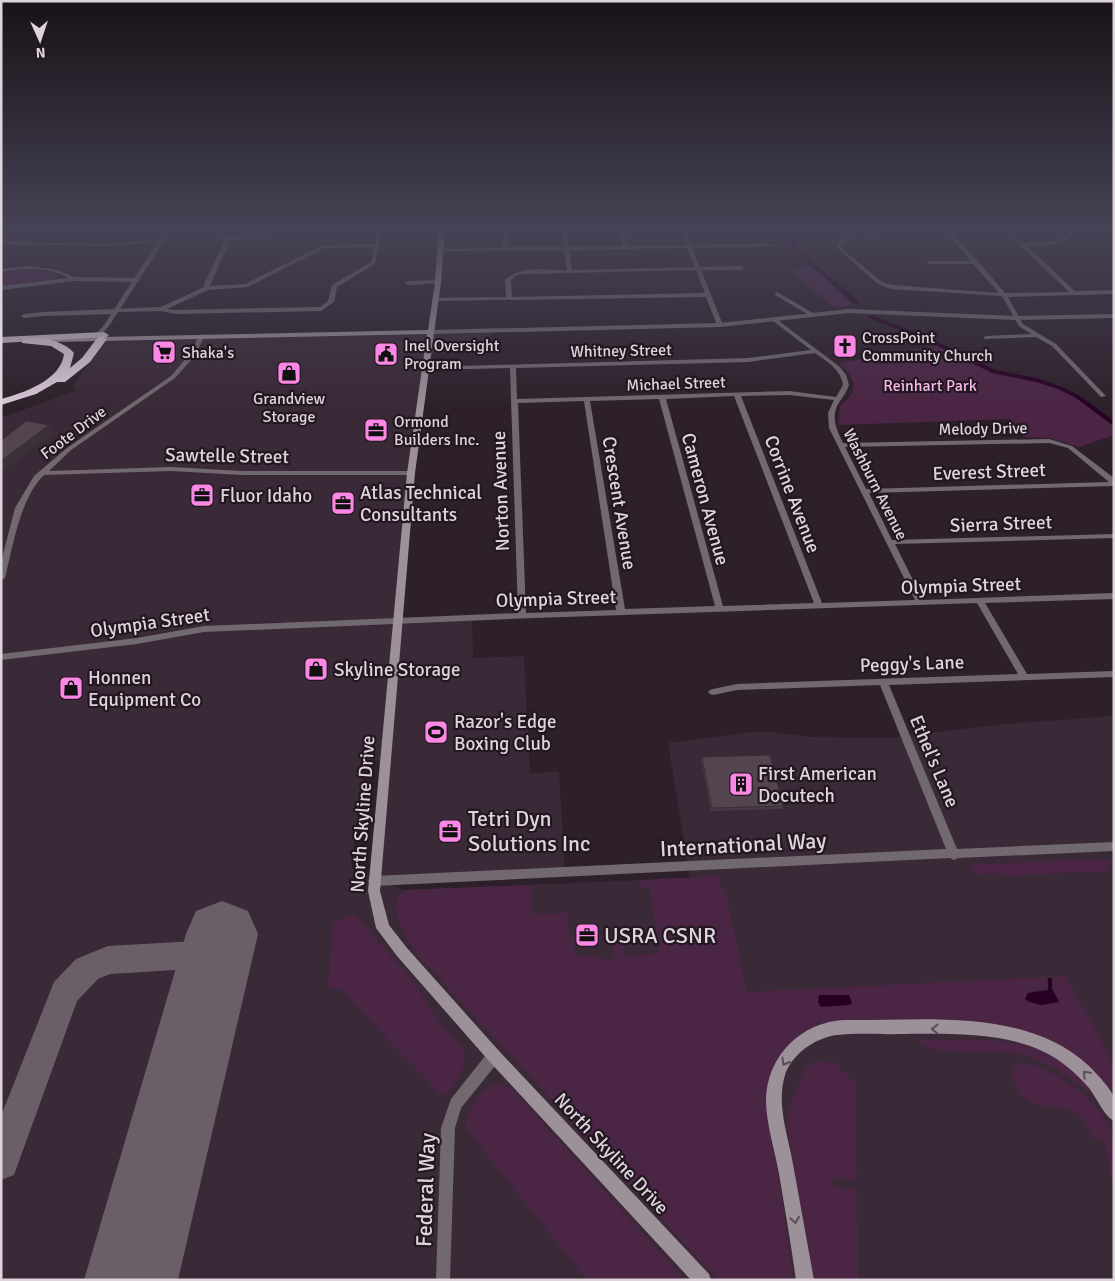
<svg xmlns="http://www.w3.org/2000/svg" width="1115" height="1281" font-family="Signika,sans-serif">
<rect width="100%" height="100%" fill="#2d202a"/>
<g fill="#3a2936" fill-rule="evenodd">
<polygon points="1,229 47,229 34,243 1,243"/>
<path d="M491,330L490,352L427,354L398,620L472,617L473,658L524,656L530,773L559,772L565,872L385,882L404,890L690,878L668,743L760,731L811,737L888,738L1006,724L1114,716V1280H1V418L77,390L73,386L106,339ZM365,760L385,761L374,877L351,867Z"/>
</g>
<g fill="#4b2544">
<polygon points="811,266 853,305 834,307 788,270"/>
<polygon points="31,269 59,274 56,278 1,286 1,273"/>
<polygon points="938,346 995,374 1045,383 1070,393 1114,427 1114,435 1079,447 1049,438 1024,437 1010,419 838,425 840,406 852,394 854,383 848,372 839,363"/>
<polygon points="1100,859 1110,862 1106,871 999,876 998,873 974,874 969,865"/>
<path d="M718,876L721,887L725,889L747,992L1046,977L1048,988L1028,992L1025,999L1040,1006L1060,1002L1053,989V977L1066,976L1114,1065V1098C1079,1066 1058,1037 1010,1028L845,1024L795,1043L770,1116L793,1280H718L416,953C406,935 389,915 399,894L407,890L531,885L532,914L567,913L569,937H573L575,957L601,956L606,962L613,960L612,945L608,944V936L623,934L625,956L659,954L650,888L641,887L639,880Z"/>
<polygon points="351,915 356,917 415,983 439,1022 464,1050 465,1064 458,1079 449,1091 441,1095 340,989 328,989 333,923"/>
<path d="M920,1040C980,1041 1029,1031 1077,1074C1083,1080 1093,1086 1093,1094L1057,1069L1026,1055L1006,1052L942,1051L919,1044Z"/>
<polygon points="817,1062 840,1063 839,1070 848,1074 848,1080 856,1077 857,1182 832,1177 831,1179 834,1186 854,1190 857,1193 858,1280 811,1280 786,1117 804,1071 812,1063"/>
<path d="M1021,1062C1054,1068 1105,1103 1113,1137C1115,1154 1114,1175 1114,1191L1105,1142L1092,1137C1078,1092 1042,1119 1020,1094C1015,1089 1014,1079 1011,1073L1017,1063Z"/>
<path d="M500,1084L513,1090L685,1280H587L465,1127C471,1106 477,1087 500,1084Z"/>
</g>
<g fill="#290023">
<polygon points="1048,978 1052,978 1052,989 1059,1002 1041,1005 1027,1001 1025,999 1028,993 1048,990"/>
<polygon points="819,995 849,995 852,1003 849,1005 821,1007 818,1002"/>
</g>
<g fill="none" stroke-linecap="round" stroke-linejoin="round">
<g fill="#290023" fill-rule="evenodd">
<polygon points="791,229 795,229 795,247 859,302 859,304 855,304 791,248"/>
<polygon points="869,316 873,316 923,335 996,370 1037,378 1062,387 1080,396 1114,421 1114,426 1076,398 1058,389 1036,382 992,373 919,337 869,318"/>
</g>
<polygon fill="#6a5f68" fill-rule="evenodd" points="196,941 220,954 226,974 222,984 211,988 200,984 195,972 191,969 110,974 98,979 77,1001 14,1175 1,1180 1,1116 54,982 76,959 108,946"/>
<polygon fill="#6a5f68" fill-rule="evenodd" points="222,901 248,911 258,934 178,1280 84,1280 186,934 196,911"/>
<g fill="#71696f" fill-rule="evenodd">
<path d="M207,229H213L229,238L268,237L270,238L268,239L230,240L210,286L245,284L321,246L375,244L378,229H382L375,264L337,287L334,302L321,311L175,314L161,311L118,312L115,314L43,316L24,318L21,316L24,314L43,312L161,307L204,287V284L225,240ZM374,247L371,262L332,285L328,301L320,307L175,310L167,309L208,290L248,287L324,248Z"/>
<path d="M503,229H507L508,247H564L562,229H566L569,247L623,246L620,229H624L628,246L686,245L680,229H684L691,245L772,244L774,245L772,246L692,248L700,267L741,266L744,268L741,270H701L723,325L720,327L717,325L706,297L433,301V299L435,298L506,297L505,280C520,265 548,270 567,270L564,250L440,251L438,250L440,249L503,248ZM687,248L695,267L572,270L569,250ZM696,270L705,293L512,297L511,280L517,275L525,274Z"/>
<path d="M859,229H865L863,231L885,237L883,238L859,233L841,245V248L882,282L892,285L999,293L973,264H927V262L929,261H971L943,229H948L978,261L1005,293L1069,292L1003,229H1008L1023,243C1035,243 1047,244 1057,240C1065,238 1071,229 1079,229C1065,245 1047,246 1027,246L1075,291L1114,290V294L1008,297L1023,324L1056,344L1106,396L1101,397L1052,346L1036,337L984,339V337L986,336L1031,334L1019,326L1002,296L891,289L878,284L837,248V243Z"/>
<polygon points="162,239 164,240 164,241 110,246 1,244 1,242 110,244"/>
<path d="M28,266L57,270L74,277L136,278L139,280L136,282L73,281L1,290V286L68,278C48,266 23,268 1,272V269Z"/>
<polygon points="438,280 441,282 440,283 408,285 405,283 408,281"/>
<polygon points="777,292 813,313 814,314 809,315 775,295 774,294"/>
<path d="M775,318L840,367L846,375L849,385C847,391 843,397 840,401C830,415 836,429 843,443L1049,439L1072,446L1114,478V486L869,493L892,540L1114,534V538L895,544L923,600L1114,593V599L985,603L1027,674L1114,671V677L889,685L957,849L1114,842V851L958,858L954,860L950,858L374,886L370,884L368,881L370,878L374,876L946,849L880,685L737,690L713,695L710,694L708,692L710,690L713,689L737,684L1018,674L977,603L534,618L204,632L137,644L1,660V654L137,638L204,626L518,613L510,368L425,370L422,368L423,367L748,358L811,350L773,321L772,320ZM815,353C826,361 841,369 843,385L836,397L789,391L517,399L516,368L748,362ZM789,395L834,400L828,413L829,428L915,600L822,603L741,396ZM734,396L814,603L723,606L666,399ZM659,399L715,606L625,609L590,401ZM584,401L616,610L526,613L518,403ZM1049,443L1068,448L1109,482L866,489L845,447Z"/>
<path d="M202,334L205,336L193,358L175,378L71,450L49,471L171,467L242,471H411L415,473L411,475H242L171,471L44,475C20,498 13,546 5,578L1,581V562L15,508L34,476L67,448L171,376L188,356L199,336Z"/>
<polygon points="494,1050 499,1051 500,1056 499,1061 461,1108 455,1128 450,1280 436,1280 441,1128 451,1099 489,1051"/>
</g>
<g fill="#71696f" fill-rule="evenodd">
<polygon points="166,229 172,229 109,326 100,336 96,336 95,335 104,325"/>
<polygon points="849,309 1016,316 1114,314 1114,318 1016,320 849,313 720,327 431,334 428,332 431,330 720,323"/>
</g>
<g fill="#9c9099" fill-rule="evenodd">
<polygon points="439,229 445,229 441,282 415,473 380,891 389,925 407,948 499,1051 709,1274 711,1280 691,1280 489,1061 397,956 376,928 368,891 407,473 427,334 52,342 49,340 52,338 428,330 435,282"/>
<path d="M844,1020C923,1021 1024,1007 1088,1065C1095,1072 1111,1088 1114,1098C1115,1104 1114,1114 1114,1121C1105,1117 1096,1097 1089,1088C1076,1073 1060,1059 1042,1051C1000,1031 942,1034 897,1034C876,1035 840,1031 822,1039C806,1045 790,1059 785,1075C776,1105 788,1135 793,1164C800,1203 807,1241 814,1280H796C791,1245 785,1209 779,1174C775,1151 767,1127 766,1103C765,1058 800,1022 844,1020Z"/>
</g>
<polygon fill="#ccbcc8" fill-rule="evenodd" points="104,332 109,335 107,337 1,343 1,337"/>
<path fill="#dbcad7" fill-rule="evenodd" d="M102,336L107,339L90,362L65,382H57L36,394L1,405V399C24,393 61,380 64,354L51,346L22,343V339C39,336 63,340 74,353L70,368L82,358L98,337Z"/>
</g>
<polygon fill="#473a44" points="702,757 783,806 783,809 711,811 701,760"/>
<polygon fill="#3a3037" points="49,425 53,433 1,473 1,461"/>
<g fill="#53444f" stroke="#3a3037">
<polygon points="26,421 49,425 1,461 1,441"/>
<polygon points="770,755 783,806 712,808 702,757"/>
</g>
<defs><path id="oneway-chevron" d="M-2-3.5L2.5 0L-2 3.5" fill="none" stroke-width="1.6" stroke-linecap="round" stroke-linejoin="round" transform="scale(1.25)"/></defs>
<g stroke="#594d57">
<use href="#oneway-chevron" transform="translate(935 1029) rotate(-179)"/>
<use href="#oneway-chevron" transform="translate(785 1062) rotate(120)"/>
<use href="#oneway-chevron" transform="translate(1086 1074) rotate(-135)"/>
<use href="#oneway-chevron" transform="translate(795 1220) rotate(81)"/>
</g>
<linearGradient id="sky" x2="0" y2="1"><stop stop-color="#191217"/><stop offset="0.56" stop-color="#464255"/><stop offset="1" stop-color="#464255" stop-opacity="0"/></linearGradient>
<rect width="1115" height="409" fill="url(#sky)"/>
<defs>
<g id="church-square" transform="scale(1.25)"><rect x="-9" y="-9" width="18" height="18" rx="4" fill="#fb87e5" stroke="#231721"/><path d="M-1.2-6h2.4v3.5h3.3v2.4h-3.3V6h-2.4V-.1h-3.3v-2.4h3.3Z" fill="#111"/></g>
<g id="supermarket-square" transform="scale(1.25)"><rect x="-9" y="-9" width="18" height="18" rx="4" fill="#fb87e5" stroke="#231721"/><path d="M-6-5.5h2.5l.6 2H6L4.5 2H-2.5L-4.4-4H-6ZM-1.5 3.2a1.3 1.3 0 1 0 .1 0ZM3 3.2a1.3 1.3 0 1 0 .1 0Z" fill="#111"/></g>
<g id="civic-square" transform="scale(1.25)"><rect x="-9" y="-9" width="18" height="18" rx="4" fill="#fb87e5" stroke="#231721"/><path d="M-.6-6.5H3V-4.5H.6V-3L4-1V1h2V6H-6V1h2V-1L-.6-3ZM-1.2 2.5V6h2.4V2.5Z" fill="#111"/></g>
<g id="shop-square" transform="scale(1.25)"><rect x="-9" y="-9" width="18" height="18" rx="4" fill="#fb87e5" stroke="#231721"/><path d="M-5-2.5h2.3a2.7 3.5 0 0 1 5.4 0H5L5.5 6h-11ZM-1.5-2.5h3a1.5 2.3 0 0 0-3 0Z" fill="#111"/></g>
<g id="office-square" transform="scale(1.25)"><rect x="-9" y="-9" width="18" height="18" rx="4" fill="#fb87e5" stroke="#231721"/><path d="M-6-3h4V-5.5h4V-3h4V5H-6ZM-1-4.5V-3h2v-1.5ZM-6 0V1H6V0Z" fill="#111"/></g>
<g id="stadium-square" transform="scale(1.25)"><rect x="-9" y="-9" width="18" height="18" rx="4" fill="#fb87e5" stroke="#231721"/><path d="M0-5a6.5 5 0 1 0 0 10a6.5 5 0 1 0 0-10ZM-3.5-1.8h7v3.6h-7Z" fill="#111"/></g>
<g id="building-square" transform="scale(1.25)"><rect x="-9" y="-9" width="18" height="18" rx="4" fill="#fb87e5" stroke="#231721"/><path d="M-4-6H4V6H1V3H-1V6H-4ZM-2.5-4.3h1.7v1.8h-1.7ZM.8-4.3h1.7v1.8H.8ZM-2.5-1h1.7V.8h-1.7ZM.8-1h1.7V.8H.8Z" fill="#111"/></g>
</defs>
<g fill-rule="evenodd">
<use href="#church-square" x="845" y="346"/>
<use href="#supermarket-square" x="164" y="352"/>
<use href="#civic-square" x="386" y="354"/>
<use href="#shop-square" x="289" y="373"/>
<use href="#office-square" x="376" y="430"/>
<use href="#office-square" x="202" y="495"/>
<use href="#office-square" x="343" y="503"/>
<use href="#shop-square" x="316" y="669"/>
<use href="#shop-square" x="71" y="688"/>
<use href="#stadium-square" x="436" y="732"/>
<use href="#building-square" x="741" y="784"/>
<use href="#office-square" x="450" y="831"/>
<use href="#office-square" x="587" y="935"/>
</g>
<g text-anchor="middle" stroke-width="4.5" stroke-linejoin="round" paint-order="stroke">
<g font-size="16" fill="#ded5dc" stroke="#231721" text-anchor="start">
<text x="862" y="343">CrossPoint<tspan x="862" dy="18">Community Church</tspan></text>
<text x="404" y="351">Inel Oversight<tspan x="404" dy="18">Program</tspan></text>
<text x="182" y="358">Shaka's</text>
<text x="289" y="404" text-anchor="middle">Grandview<tspan x="289" dy="18">Storage</tspan></text>
<text x="394" y="427">Ormond<tspan x="394" dy="18">Builders Inc.</tspan></text>
</g>
<g font-size="16" fill="#ded5dc" stroke="#231721">
<text transform="translate(621 350) rotate(-1)" y="6">Whitney Street</text>
<text transform="translate(676 383) rotate(-2)" y="6">Michael Street</text>
<text transform="translate(983 428) rotate(-1)" y="6">Melody Drive</text>
<text transform="translate(73 432) rotate(-37)" y="6">Foote Drive</text>
<text transform="translate(876 484) rotate(63)" y="6">Washburn Avenue</text>
</g>
<g font-size="16" fill="#f8b9ea" stroke="#231721">
<text x="930" y="391">Reinhart Park</text>
</g>
<g font-size="19" fill="#ded5dc" stroke="#231721">
<text transform="translate(227 455) rotate(1)" y="7">Sawtelle Street</text>
<text transform="translate(989 471) rotate(-2)" y="7">Everest Street</text>
<text transform="translate(500 491) rotate(-92)" y="7">Norton Avenue</text>
<text transform="translate(793 494) rotate(69)" y="7">Corrine Avenue</text>
<text transform="translate(706 499) rotate(75)" y="7">Cameron Avenue</text>
<text transform="translate(620 503) rotate(81)" y="7">Crescent Avenue</text>
<text transform="translate(1001 523) rotate(-2)" y="7">Sierra Street</text>
<text transform="translate(961 585) rotate(-2)" y="7">Olympia Street</text>
<text transform="translate(556 598) rotate(-2)" y="7">Olympia Street</text>
<text transform="translate(150 622) rotate(-8)" y="7">Olympia Street</text>
<text transform="translate(912 663) rotate(-2)" y="7">Peggy's Lane</text>
<text transform="translate(935 761) rotate(67)" y="7">Ethel's Lane</text>
<text transform="translate(362 814) rotate(-86)" y="7">North Skyline Drive</text>
<text transform="translate(612 1153) rotate(47)" y="7">North Skyline Drive</text>
</g>
<g font-size="19" fill="#ded5dc" stroke="#231721" text-anchor="start">
<text x="360" y="499">Atlas Technical<tspan x="360" dy="22">Consultants</tspan></text>
<text x="220" y="502">Fluor Idaho</text>
<text x="334" y="676">Skyline Storage</text>
<text x="88" y="684">Honnen<tspan x="88" dy="22">Equipment Co</tspan></text>
<text x="454" y="728">Razor's Edge<tspan x="454" dy="22">Boxing Club</tspan></text>
<text x="758" y="780">First American<tspan x="758" dy="22">Docutech</tspan></text>
</g>
<g font-size="22" fill="#ded5dc" stroke="#231721" text-anchor="start">
<text x="468" y="826">Tetri Dyn<tspan x="468" dy="25">Solutions Inc</tspan></text>
<text x="604" y="943">USRA CSNR</text>
</g>
<g font-size="22" fill="#ded5dc" stroke="#231721">
<text transform="translate(743 844) rotate(-3)" y="8">International Way</text>
<text transform="translate(425 1190) rotate(-88)" y="8">Federal Way</text>
</g>
</g>
<rect width="1115" height="1281" fill="none" stroke="#ded5dc" stroke-width="5"/>
<g transform="translate(40 40) rotate(177)" stroke="#231721" stroke-width="4" paint-order="stroke">
<path d="M0-4L9 19L0 12L-9 19Z" fill="#ded5dc"/>
<text y="-8" font-size="14" font-weight="bold" text-anchor="middle" fill="#ded5dc">N</text>
</g>
</svg>
